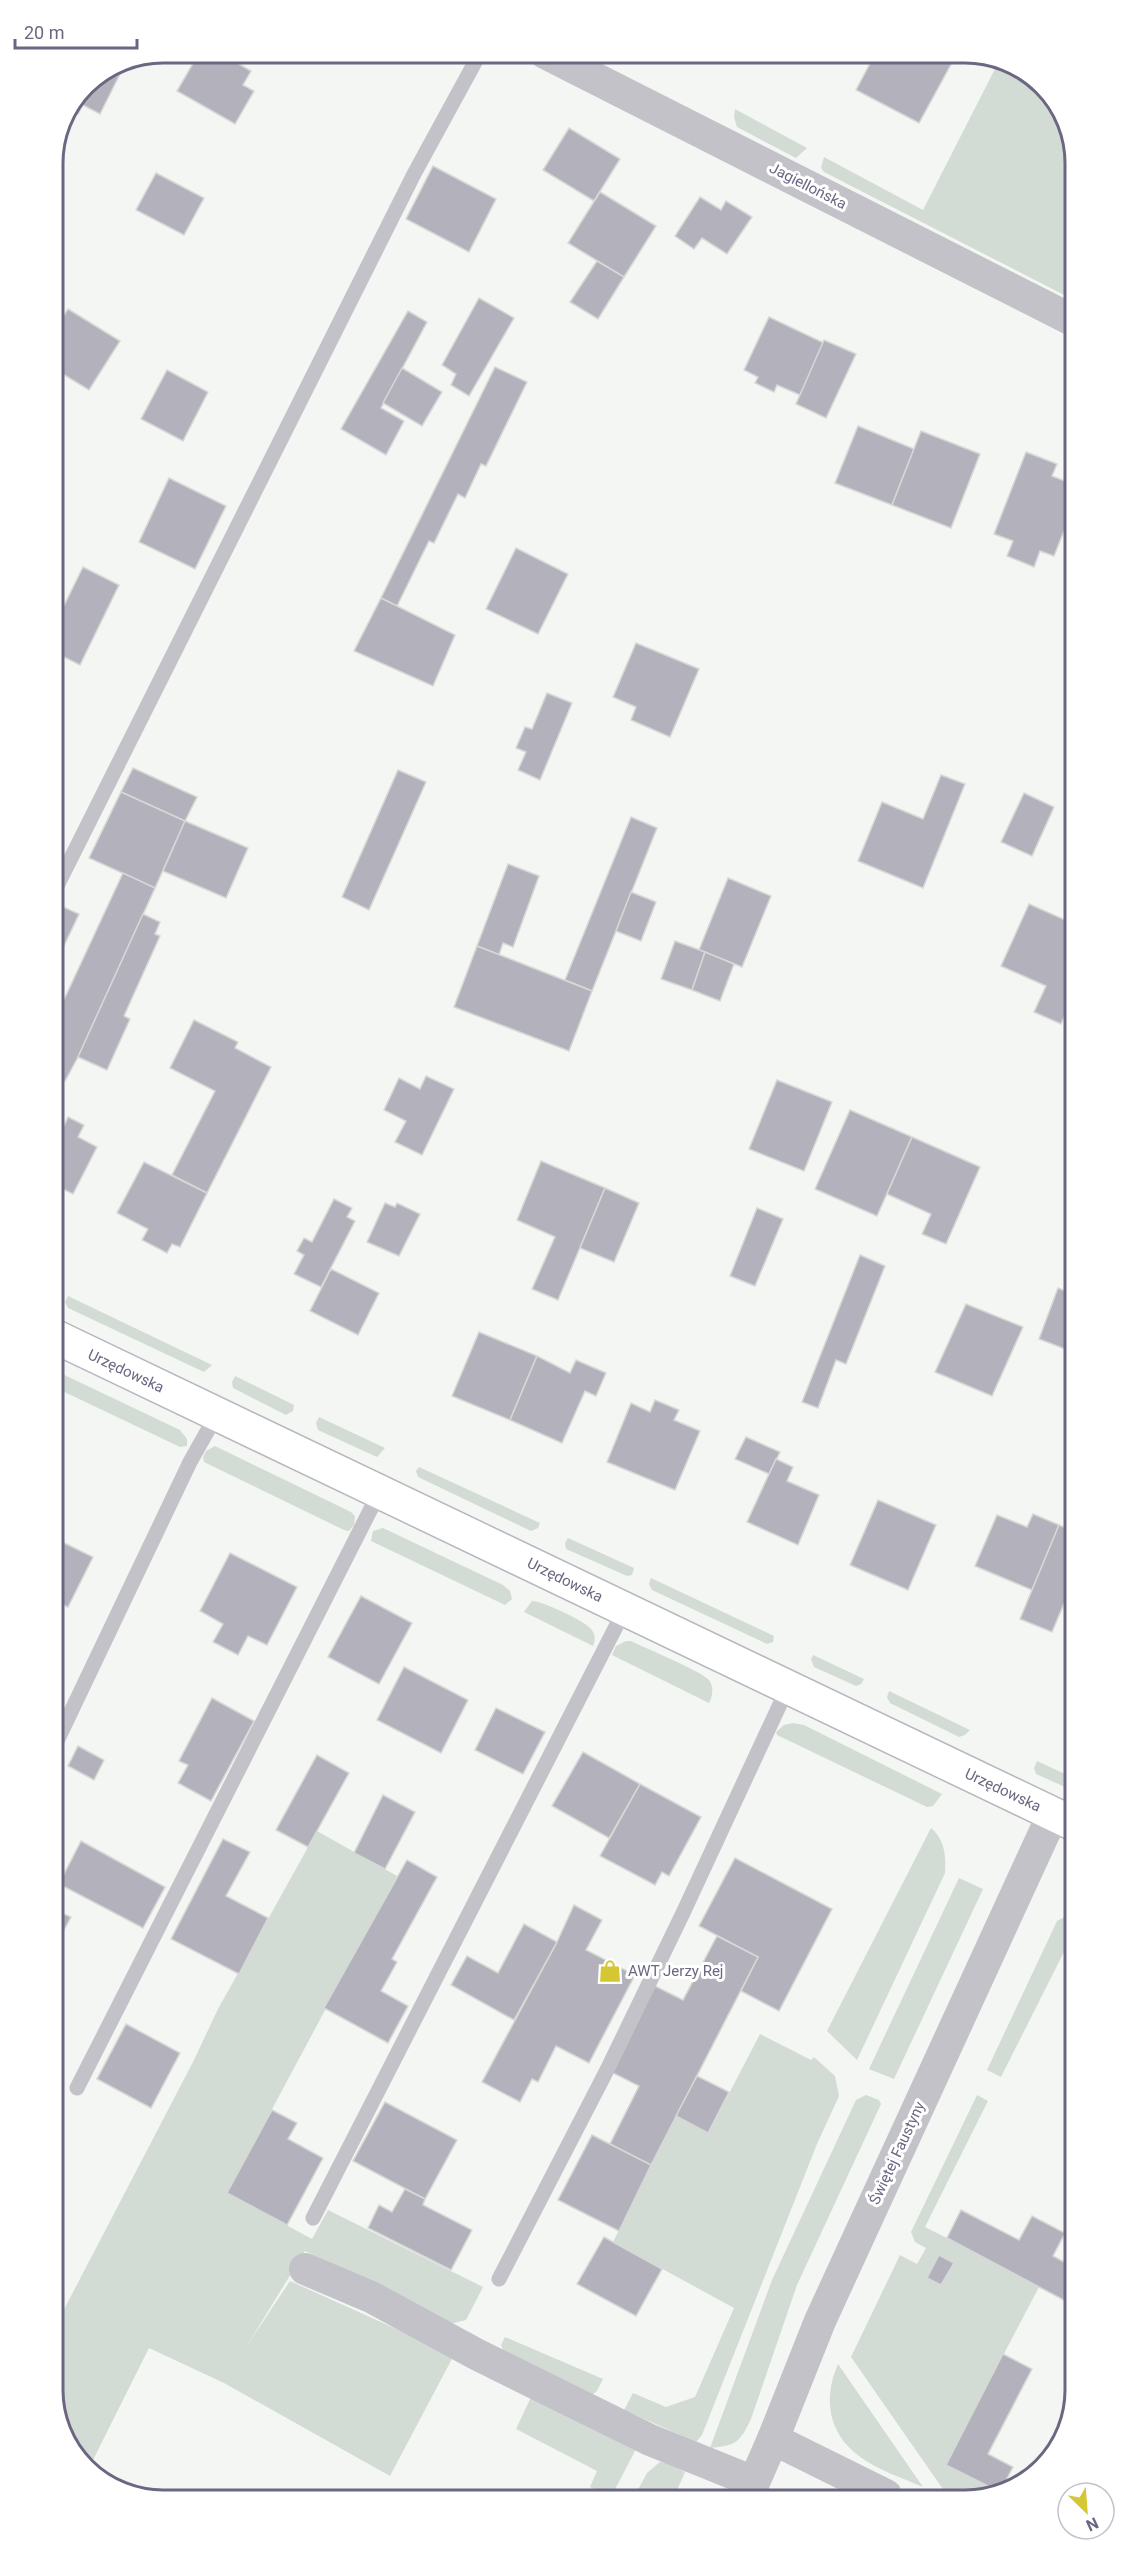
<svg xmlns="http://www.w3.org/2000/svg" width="1128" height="2553" font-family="Roboto,sans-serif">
<rect width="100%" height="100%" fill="#f4f6f3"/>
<g fill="#d3dbd5">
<polygon points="998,63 1032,76 1070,127 1070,298 824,172 821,168 824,157 923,210"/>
<polygon points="735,109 807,148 796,158 737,127 734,117"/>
<polygon points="68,1296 212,1365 204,1372 68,1308 65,1302"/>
<polygon points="56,1371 180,1430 187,1439 187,1446 180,1447 56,1388"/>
<polygon points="235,1376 294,1405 293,1411 286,1415 233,1388 232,1382"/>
<polygon points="319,1417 385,1448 377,1457 318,1430 316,1423"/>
<polygon points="215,1446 351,1512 355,1516 354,1525 349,1531 344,1530 204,1462 203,1457 206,1451"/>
<polygon points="419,1467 540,1523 538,1528 531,1531 418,1477 416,1471"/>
<polygon points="383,1528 503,1585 510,1591 512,1599 505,1605 371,1541 373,1531"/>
<polygon points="568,1538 634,1568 632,1575 627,1576 566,1549 565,1543"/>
<polygon points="651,1578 774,1636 773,1642 767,1644 652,1590 649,1584"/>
<path d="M532,1601C542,1601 583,1620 590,1628C595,1633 596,1639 593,1646L524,1612Z"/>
<path d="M626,1641H631C647,1649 699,1670 709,1680C714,1687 713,1696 709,1703L612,1655L616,1646Z"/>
<polygon points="813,1655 864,1679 861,1684 856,1686 814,1667 811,1659"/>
<polygon points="889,1691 970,1730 965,1735 959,1737 890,1703 887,1697"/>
<polygon points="793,1723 804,1725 942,1794 933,1806 927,1807 777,1735 776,1732 784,1725"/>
<polygon points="1037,1761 1074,1778 1074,1791 1036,1774 1034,1768"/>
<path d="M931,1828C945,1840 946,1856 945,1873L857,2060L827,2031Z"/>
<polygon points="317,1831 397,1876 227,2193 312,2239 328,2210 483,2287 466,2320 450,2324 305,2251 248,2344 290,2281 454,2355 390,2476 224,2383 149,2348 89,2468 58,2426 58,2321 193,2062 218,2009"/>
<polygon points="959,1878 983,1889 894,2079 869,2069"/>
<polygon points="1074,1912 1074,1932 1001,2077 987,2070 1057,1921"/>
<polygon points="760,2034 811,2060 814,2057 835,2076 839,2096 817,2144 702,2435 696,2442 624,2410 633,2393 666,2407 695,2397 734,2308 613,2242 676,2116 709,2132"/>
<path d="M866,2095L879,2100L881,2104L797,2285L751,2419C740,2442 736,2446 710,2448L772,2280L856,2100Z"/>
<polygon points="977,2095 988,2101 925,2227 1040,2285 946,2464 1000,2492 998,2495 947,2495 851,2357 900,2255 917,2264 926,2248 915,2242 911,2232"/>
<polygon points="505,2337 603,2379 597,2391 592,2395 506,2357 501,2345"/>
<path d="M838,2364L923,2487C903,2478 877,2470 859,2456C828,2433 823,2398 838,2364Z"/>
<polygon points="532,2395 631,2442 635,2451 611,2497 590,2487 597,2471 516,2429"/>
<polygon points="660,2462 668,2463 685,2472 674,2497 634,2497 647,2473"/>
</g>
<g fill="#b3b2bc" stroke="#d6d8d6" stroke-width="1.5">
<polygon points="199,53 220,53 251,71 243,85 254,91 235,124 177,91"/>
<polygon points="873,53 946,53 955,57 919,123 856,90 875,54"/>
<polygon points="127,60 100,114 83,105 78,114 73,111 85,85 121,61"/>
<polygon points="569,128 620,159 594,201 543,170"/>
<polygon points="433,166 496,199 469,252 406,219"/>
<polygon points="156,173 204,198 184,235 136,210"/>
<polygon points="600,192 656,226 624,277 568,243"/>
<polygon points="700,197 721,210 726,201 752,217 727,254 702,238 694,249 675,236"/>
<polygon points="597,261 624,277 598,319 570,302"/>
<polygon points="479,298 514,318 469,396 451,385 456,374 442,365"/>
<polygon points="68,309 120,341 89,390 53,368 53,332"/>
<polygon points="408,311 427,322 381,408 404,421 386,455 341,429"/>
<polygon points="769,317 824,343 800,395 777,385 774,392 755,383 758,377 744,370"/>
<polygon points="824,340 856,354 826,418 796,404"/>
<polygon points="495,367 527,382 486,466 481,464 465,498 458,494 434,543 429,541 397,606 381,598"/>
<polygon points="402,368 442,392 422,426 383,403"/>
<polygon points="167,370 208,392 183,441 141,419"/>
<polygon points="858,426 914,449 892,505 835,483"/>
<polygon points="921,431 980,454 951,528 892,505"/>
<polygon points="1026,452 1057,464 1052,476 1070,483 1071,513 1054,556 1040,551 1034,567 1007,556 1013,541 994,534"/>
<polygon points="169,478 226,506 195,569 139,542"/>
<polygon points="516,548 568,574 538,634 486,609"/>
<polygon points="83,567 119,585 80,665 54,652 54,626"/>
<polygon points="381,598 455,635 433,686 354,651"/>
<polygon points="636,643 699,669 670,737 631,720 636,707 613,697"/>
<polygon points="547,693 572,703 540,780 518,770 526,752 516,748 525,727 532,729"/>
<polygon points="133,768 197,797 185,821 121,792"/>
<polygon points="398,770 426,782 369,910 342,897"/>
<polygon points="941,775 965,784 923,888 858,861 882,802 923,819"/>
<polygon points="121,792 185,821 155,888 89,858"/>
<polygon points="1024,793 1054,807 1032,856 1001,842"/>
<polygon points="631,817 657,828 592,991 565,980"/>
<polygon points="185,821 248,848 226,898 163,871"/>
<polygon points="508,864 539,876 513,947 503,943 499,955 477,946"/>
<polygon points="123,873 155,888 78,1057 65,1081 55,1077 55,1019"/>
<polygon points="728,878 771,896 742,967 699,950"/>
<polygon points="631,892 656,902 641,941 616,931"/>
<polygon points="1029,904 1072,923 1072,999 1061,1024 1034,1012 1046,986 1001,966"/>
<polygon points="1072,905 1072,923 1064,920"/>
<polygon points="61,906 79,914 55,965 55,920"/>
<polygon points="143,914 160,922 155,934 160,936 124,1016 130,1019 107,1070 78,1057"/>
<polygon points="675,941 705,952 692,990 661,979"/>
<polygon points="477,946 592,991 569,1051 454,1007"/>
<polygon points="705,952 734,964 720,1001 692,990"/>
<polygon points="194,1020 238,1042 235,1048 271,1067 207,1193 172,1175 215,1091 170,1068"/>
<polygon points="426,1076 454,1089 422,1155 395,1142 406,1121 384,1110 399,1078 420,1089"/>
<polygon points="777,1080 832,1102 804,1171 749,1149"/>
<polygon points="850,1110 912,1137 877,1216 815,1189"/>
<polygon points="68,1117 84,1125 78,1137 97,1147 73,1194 55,1185 55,1127 62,1130"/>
<polygon points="912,1137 980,1167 946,1244 922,1234 931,1214 887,1194"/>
<polygon points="541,1161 605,1188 558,1300 532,1289 555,1237 517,1220"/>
<polygon points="144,1162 207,1193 180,1247 172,1244 167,1253 142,1240 148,1229 117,1213"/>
<polygon points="605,1188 639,1203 614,1262 580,1248"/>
<polygon points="334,1199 352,1208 347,1217 355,1221 321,1287 294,1274 304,1255 297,1251 304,1238 312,1242"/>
<polygon points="385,1203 395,1207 397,1203 420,1214 399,1256 367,1242"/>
<polygon points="757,1208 783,1219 755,1286 730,1276"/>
<polygon points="860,1255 885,1266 846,1364 836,1360 818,1408 802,1402"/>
<polygon points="331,1269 379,1293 358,1335 310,1311"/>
<polygon points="1058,1288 1073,1294 1073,1352 1039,1339"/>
<polygon points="966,1304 1023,1327 992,1396 935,1372"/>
<polygon points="479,1332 537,1356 510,1420 452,1396"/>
<polygon points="537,1356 570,1373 576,1360 606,1373 596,1396 585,1391 562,1443 510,1420"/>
<polygon points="655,1400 679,1410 674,1420 700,1431 675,1490 607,1462 631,1403 650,1412"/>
<polygon points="746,1437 780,1452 769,1474 735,1459"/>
<polygon points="776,1459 793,1467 787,1481 819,1495 798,1545 747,1522"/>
<polygon points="878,1500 936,1525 908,1590 850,1565"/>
<polygon points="1033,1514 1059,1525 1032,1590 975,1566 997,1515 1027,1527"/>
<polygon points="1059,1525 1073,1531 1073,1582 1052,1632 1020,1619"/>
<polygon points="56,1539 93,1557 68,1607 56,1602"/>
<polygon points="230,1553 297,1587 267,1645 248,1636 238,1655 213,1642 223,1624 200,1611"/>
<polygon points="361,1596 412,1623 379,1684 328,1657"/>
<polygon points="404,1667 468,1700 441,1753 377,1720"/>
<polygon points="212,1698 254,1721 211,1801 178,1783 188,1765 179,1761"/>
<polygon points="496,1708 545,1732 523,1774 475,1750"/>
<polygon points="78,1746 104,1760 94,1780 68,1766"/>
<polygon points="583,1752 640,1784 609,1838 552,1806"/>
<polygon points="317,1755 349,1773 308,1847 276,1830"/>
<polygon points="640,1784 701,1817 669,1876 662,1872 655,1885 600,1856"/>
<polygon points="383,1795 415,1812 385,1869 354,1853"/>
<polygon points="223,1839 250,1852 226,1896 268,1918 239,1974 171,1939"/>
<polygon points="81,1841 165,1887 143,1928 59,1884"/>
<polygon points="735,1858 832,1909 779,2011 741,1991 758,1957 699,1926"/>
<polygon points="407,1860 437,1877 392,1959 397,1962 381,1991 408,2006 388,2043 324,2008"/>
<polygon points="574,1905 602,1920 586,1950 635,1975 589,2063 556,2046 538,2082 532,2079 520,2102 482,2082 557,1942"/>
<polygon points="57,1911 71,1917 57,1943"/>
<polygon points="524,1924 557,1942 514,2020 451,1985 467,1956 498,1973"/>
<polygon points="717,1936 758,1957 651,2165 610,2144 639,2086 611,2072 655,1986 683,2000"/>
<polygon points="126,2024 180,2053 151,2108 97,2079"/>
<polygon points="697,2076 729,2092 708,2133 676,2116"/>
<polygon points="385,2102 457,2140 425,2199 353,2161"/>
<polygon points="272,2110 297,2123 288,2139 323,2158 287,2225 227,2193"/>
<polygon points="592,2135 651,2165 619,2231 558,2200"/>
<polygon points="405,2189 425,2199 423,2205 472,2230 451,2270 368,2228 379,2205 392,2212"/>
<polygon points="961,2210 1019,2240 1032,2216 1065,2233 1053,2256 1075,2268 1075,2306 947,2238"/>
<polygon points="604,2237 662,2269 636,2316 577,2284"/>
<polygon points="939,2255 954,2263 941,2285 927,2278"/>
<polygon points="1003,2354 1032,2369 988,2454 1013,2467 1000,2492 946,2465"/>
</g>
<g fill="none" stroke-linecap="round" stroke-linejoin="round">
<g stroke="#b8b7bf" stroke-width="36">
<polyline id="secondary" points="56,1337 1074,1824"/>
</g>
<g stroke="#c3c2c9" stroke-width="15">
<polyline points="55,890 414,174 480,53"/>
<polyline points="57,1741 190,1462 217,1414"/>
<polyline points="77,2088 380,1491"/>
<polyline points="313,2218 625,1609"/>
<polyline points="499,2279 607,2070 683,1913 788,1687"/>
</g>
<g stroke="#c3c2c9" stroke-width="32">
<polyline points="545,53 1070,319"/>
<polyline points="305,2269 371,2297 476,2354 650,2440 754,2482"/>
<polyline points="773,2439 886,2495"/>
<polyline points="748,2496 773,2439 820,2321 1053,1814"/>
</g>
<use href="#secondary" stroke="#fff" stroke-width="33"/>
</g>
<defs>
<g id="shop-bare" transform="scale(1.8)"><path d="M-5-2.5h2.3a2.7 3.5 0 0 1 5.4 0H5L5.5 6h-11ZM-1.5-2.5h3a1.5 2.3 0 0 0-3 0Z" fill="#d5c634" stroke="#fff" stroke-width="2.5" paint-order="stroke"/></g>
</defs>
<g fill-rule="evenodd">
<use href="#shop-bare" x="610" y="1971"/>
</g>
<g text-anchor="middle" stroke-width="6" stroke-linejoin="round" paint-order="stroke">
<g font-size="15" fill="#6b6782" stroke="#fff">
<text transform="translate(808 186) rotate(27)" y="5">Jagiellońska</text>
<text transform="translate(126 1371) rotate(25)" y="5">Urzędowska</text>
<text transform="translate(565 1580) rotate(26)" y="5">Urzędowska</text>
<text transform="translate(1003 1790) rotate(25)" y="5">Urzędowska</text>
<text transform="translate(897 2153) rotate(-65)" y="5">Świętej Faustyny</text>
</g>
<g font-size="15" fill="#6b6782" stroke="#fff" text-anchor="start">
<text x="628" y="1976">AWT Jerzy Rej</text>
</g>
</g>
<path d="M0 0H1128V2553H0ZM163 63H965A100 100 0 0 1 1065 163V2390A100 100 0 0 1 965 2490H163A100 100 0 0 1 63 2390V163A100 100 0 0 1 163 63Z" fill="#fff" fill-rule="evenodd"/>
<path fill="none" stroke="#6b6782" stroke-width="3" d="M163 63H965A100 100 0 0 1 1065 163V2390A100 100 0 0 1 965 2490H163A100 100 0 0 1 63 2390V163A100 100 0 0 1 163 63Z"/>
<g transform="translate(1086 2511) rotate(155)"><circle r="28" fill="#ffffff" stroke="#c4c2cd" stroke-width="1.5"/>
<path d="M0-4.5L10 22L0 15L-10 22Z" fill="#d5c634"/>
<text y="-9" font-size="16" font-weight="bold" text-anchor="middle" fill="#6b6782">N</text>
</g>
<path d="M15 39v9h122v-9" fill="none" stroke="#6b6782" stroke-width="3"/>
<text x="24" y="39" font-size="18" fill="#6b6782" stroke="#ffffff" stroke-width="4.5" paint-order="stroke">20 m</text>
</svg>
